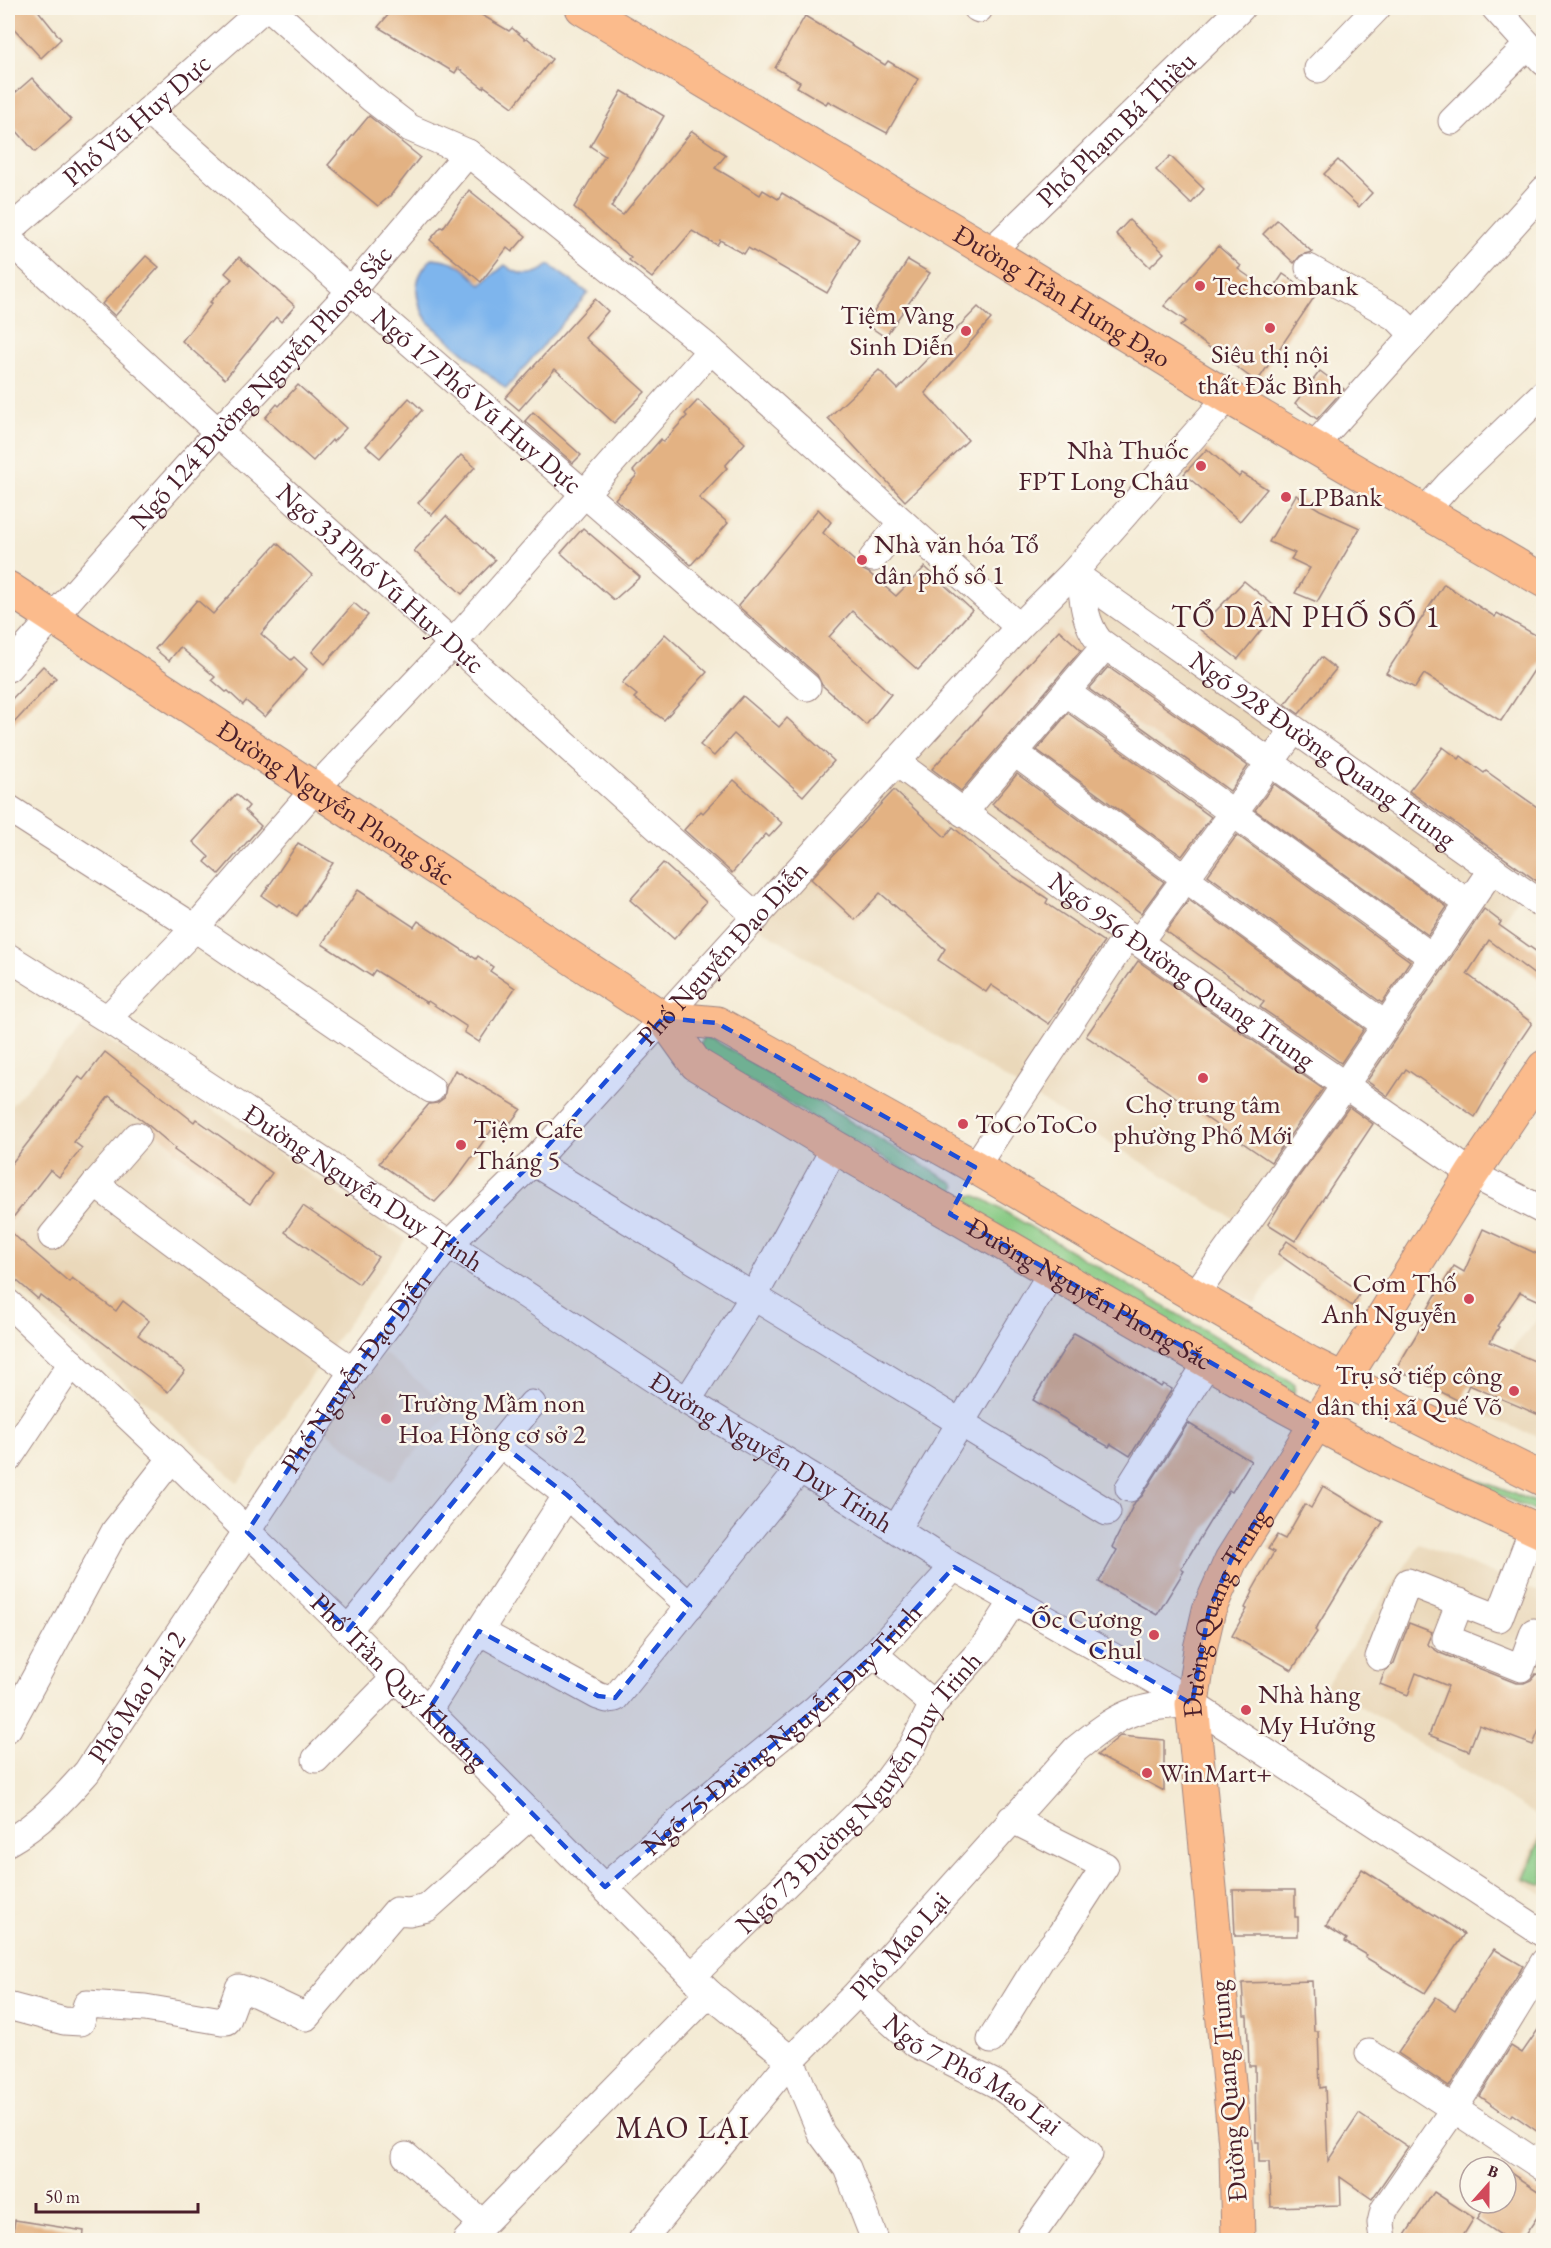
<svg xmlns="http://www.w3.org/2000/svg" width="1551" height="2248" font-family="'EB Garamond',serif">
<rect width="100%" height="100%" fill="#fbf7ec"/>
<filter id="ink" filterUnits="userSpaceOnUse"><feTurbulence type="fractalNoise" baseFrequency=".0167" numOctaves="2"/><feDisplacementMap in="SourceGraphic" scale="12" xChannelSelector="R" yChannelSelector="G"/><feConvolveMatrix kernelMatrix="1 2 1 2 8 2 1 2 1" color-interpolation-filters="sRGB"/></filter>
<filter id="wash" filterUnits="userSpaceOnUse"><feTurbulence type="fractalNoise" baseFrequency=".008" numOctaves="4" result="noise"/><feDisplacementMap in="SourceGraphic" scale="24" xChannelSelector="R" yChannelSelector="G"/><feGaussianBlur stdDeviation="1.35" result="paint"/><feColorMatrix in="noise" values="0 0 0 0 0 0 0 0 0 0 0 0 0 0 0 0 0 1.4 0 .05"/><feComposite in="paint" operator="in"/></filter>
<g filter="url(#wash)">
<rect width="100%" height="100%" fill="#f4ebd5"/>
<g fill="#ead8ba">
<polygon points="1063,582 1517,899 1255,1304 1219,1286 1254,1231 753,924"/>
<polygon points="86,1023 113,1043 406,1239 238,1483 8,1280 8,1109"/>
<polygon points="1543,1313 1543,1439 1483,1415 1513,1348"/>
<polygon points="384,1353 453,1410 390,1481 320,1427"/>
<polygon points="1420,1544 1543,1594 1543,1820 1326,1685"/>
<polygon points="1543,1824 1543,1895 1518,1879"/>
</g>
<g fill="#85c982" stroke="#687456" stroke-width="1.5">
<polygon points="703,1038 713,1039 953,1183 956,1186 954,1194 950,1197 701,1053 700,1044"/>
<polygon points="974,1195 987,1201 1290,1381 1295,1385 1294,1394 965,1207 970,1196"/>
<polygon points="1455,1471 1540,1504 1543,1506 1541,1514 1451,1474"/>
<polygon points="1543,1832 1543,1886 1524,1879"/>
</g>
<path fill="#7eb5ed" stroke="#646a8c" stroke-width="1.5" d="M433,258C458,260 464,268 481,285L505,265C520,277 534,278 549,265L588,293L506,389L428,322C414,300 411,277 433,258Z"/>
<g id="blocks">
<g fill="#e3b283">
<polygon points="8,8 36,8 61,39 41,58 8,22"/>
<polygon points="394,8 475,8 475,11 509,31 512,28 525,39 527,38 552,59 513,107 484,86 483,88 458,68 455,73 378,27"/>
<polygon points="805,16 885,65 888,61 918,79 887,133 828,101 826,104 797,87 800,82 775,68"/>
<polygon points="32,78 71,120 35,152 8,121 8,99"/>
<polygon points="622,91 664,116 611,207 623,215 692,131 726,155 715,168 760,195 763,190 778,199 782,193 859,239 827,293 748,248 744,254 720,240 717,245 692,231 652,278 629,260 631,258 574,207 605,156 590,146"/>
<polygon points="369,116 420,157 390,196 378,206 328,165"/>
<polygon points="1170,156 1204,189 1191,204 1156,170"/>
<polygon points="1338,160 1372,193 1359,207 1324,174"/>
<polygon points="469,190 526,236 512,252 507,248 481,282 430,240 441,227 443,228"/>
<polygon points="1129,220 1164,253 1150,267 1116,234"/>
<polygon points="1277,220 1312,252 1301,255 1294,263 1263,234"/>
<polygon points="1218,246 1241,266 1238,269 1271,292 1283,274 1315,296 1257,382 1180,326 1186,321 1164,306"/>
<polygon points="146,256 159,267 115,316 102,304"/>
<polygon points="239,257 295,306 281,322 276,317 225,379 182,341 212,303 210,302 232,279 225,273"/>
<polygon points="908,260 930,273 885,337 866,324"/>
<polygon points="595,299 608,311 585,338 645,392 614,423 555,369 519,410 505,398"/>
<polygon points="978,307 991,319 925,393 968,440 905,501 828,418 879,370 898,389"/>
<polygon points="1320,371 1344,389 1317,419 1295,403"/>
<polygon points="298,385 346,428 333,442 332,440 313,461 265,418 277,404 279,406"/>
<polygon points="409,398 422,410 380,458 366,446"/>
<polygon points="698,400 745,443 725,466 727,468 699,498 728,523 691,565 615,499 637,475 633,471 661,439 663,442 687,416 685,414"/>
<polygon points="533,412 581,455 573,463 525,421"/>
<polygon points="1207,449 1239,477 1242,473 1267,489 1240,521 1184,474"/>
<polygon points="461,455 475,467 432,515 418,503"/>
<polygon points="1296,495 1320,510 1360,528 1317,602 1295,593 1310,568 1291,559 1295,553 1269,542"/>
<polygon points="818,509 831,522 823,533 858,564 863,570 869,573 896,596 925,567 972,610 918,670 852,611 829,637 891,694 866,725 822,685 817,675 738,606"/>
<polygon points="446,516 495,560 462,594 414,551"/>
<polygon points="583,528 640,577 614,600 561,553"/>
<polygon points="277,543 312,575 261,634 291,660 294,657 307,669 265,717 246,701 243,705 228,691 226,692 212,680 215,677 180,647 169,661 155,649 197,600 213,614"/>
<polygon points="1244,581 1278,609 1238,659 1199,629"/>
<polygon points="1444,584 1495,617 1497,613 1544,640 1544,655 1501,721 1424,674 1415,688 1386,673"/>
<polygon points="354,603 368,615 325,664 312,652"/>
<polygon points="1059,630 1081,650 961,791 932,769"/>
<polygon points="665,634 707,672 664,720 634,698 637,695 622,683"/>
<polygon points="1321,657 1336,669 1299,714 1285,704"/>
<polygon points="43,666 56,678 8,729 8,703"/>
<polygon points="1108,667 1248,766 1230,791 1089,689"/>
<polygon points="743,696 779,727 787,718 834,761 803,796 734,734 714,756 700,745"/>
<polygon points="1068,713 1211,817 1182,856 1037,750"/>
<polygon points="1443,747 1459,759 1461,756 1484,773 1486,771 1544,812 1544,886 1409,791"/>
<polygon points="1017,774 1164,882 1141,913 992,804"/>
<polygon points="734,780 782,823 769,837 766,834 732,873 684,830 701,811 703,813"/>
<polygon points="1274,784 1447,907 1428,935 1255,810"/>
<polygon points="894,790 945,837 953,827 1001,868 1048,899 1046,903 1104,942 1049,1024 991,985 986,992 938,960 945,949 880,893 855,920 811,879"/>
<polygon points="236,794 249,806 245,811 261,826 219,874 205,862 209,857 193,842"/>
<polygon points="1237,835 1410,961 1382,1003 1208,875"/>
<polygon points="298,843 333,863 297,916 279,904 277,906 262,896"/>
<polygon points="663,863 706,902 674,939 630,900"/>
<polygon points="358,890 414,927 418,921 476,959 478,956 493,967 490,971 515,988 479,1042 464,1032 467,1027 428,1001 427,1003 375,970 371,976 322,944"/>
<polygon points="1189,900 1364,1029 1341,1063 1260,1007 1264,1002 1166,931"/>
<polygon points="1484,909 1501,922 1499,925 1544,957 1544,982 1489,940 1467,974 1532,1023 1513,1051 1475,1117 1406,1069 1388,1096 1367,1081"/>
<polygon points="1138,961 1323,1089 1271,1162 1086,1036"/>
<polygon points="105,1052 194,1122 196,1119 272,1173 250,1204 174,1150 175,1148 147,1124 109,1096 74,1142 82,1148 59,1177 50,1170 8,1224 8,1168 79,1077 83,1080"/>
<polygon points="455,1070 521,1109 508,1126 499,1120 452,1184 435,1202 379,1163 429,1104 437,1103 444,1098 446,1087"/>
<polygon points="1349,1107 1373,1124 1295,1241 1268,1224 1292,1186"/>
<polygon points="303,1206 378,1257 359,1284 285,1232"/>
<polygon points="1483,1229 1544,1257 1544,1303 1520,1292 1497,1326 1499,1327 1490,1342 1544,1365 1544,1417 1469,1385 1461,1402 1396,1369 1425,1320 1423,1318 1434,1298 1454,1266 1464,1272"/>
<polygon points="8,1230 69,1282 72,1278 116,1311 123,1301 149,1321 138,1335 185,1371 168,1392 40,1295 38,1299 8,1273"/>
<polygon points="1287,1241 1361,1292 1352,1306 1278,1254"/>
<polygon points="1074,1333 1092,1343 1093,1342 1161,1387 1163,1384 1172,1389 1130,1456 1111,1444 1109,1447 1083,1432 1067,1422 1068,1421 1033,1400"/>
<polygon points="1188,1423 1251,1461 1232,1492 1229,1490 1181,1569 1184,1571 1157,1615 1099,1582 1117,1550 1112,1547 1135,1502 1142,1496"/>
<polygon points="1323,1486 1383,1522 1349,1574 1315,1630 1317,1632 1292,1670 1232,1636 1247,1609 1245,1608 1253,1592 1252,1591 1274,1552 1268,1549 1277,1535 1285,1539 1305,1504 1311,1508"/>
<polygon points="1409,1623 1432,1632 1427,1644 1440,1653 1516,1683 1524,1683 1531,1680 1536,1674 1544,1677 1544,1718 1533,1745 1479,1725 1469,1751 1429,1735 1448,1686 1416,1673 1408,1695 1380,1684 1385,1671 1394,1663"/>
<polygon points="1120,1736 1164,1740 1164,1791 1097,1755"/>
<polygon points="1362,1869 1464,1934 1425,1993 1365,1957 1367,1955 1345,1942 1347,1939 1326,1926"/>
<polygon points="1233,1890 1295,1890 1295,1917 1298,1917 1298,1936 1235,1936"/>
<polygon points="1494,1949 1523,1966 1449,2087 1398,2053 1436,1997 1455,2010"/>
<polygon points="1312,1981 1314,2031 1318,2031 1320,2088 1325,2087 1328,2161 1359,2114 1408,2147 1372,2199 1340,2177 1341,2205 1271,2207 1269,2162 1259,2162 1259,2142 1256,2142 1255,2066 1249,2066 1247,2016 1244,2016 1242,1983"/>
<polygon points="1544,2021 1544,2136 1512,2114 1510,2117 1480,2096 1511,2046 1522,2053"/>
<polygon points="1506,2170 1544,2195 1544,2207 1521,2241 1510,2241 1477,2219 1488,2203 1506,2203"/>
<polygon points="1434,2192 1474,2218 1460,2241 1401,2241"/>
<polygon points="15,2220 84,2231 83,2241 11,2241"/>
</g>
</g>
</g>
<g filter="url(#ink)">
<use href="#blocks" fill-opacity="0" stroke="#9f8580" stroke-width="1.5"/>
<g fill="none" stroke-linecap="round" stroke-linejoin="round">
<g stroke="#9f8580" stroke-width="29">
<g id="minor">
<polyline points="270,8 371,98 410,128 468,153 711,350 1019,627"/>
<polyline points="977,8 979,9"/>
<polyline points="1495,8 1544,62"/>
<polyline points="1318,69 1377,8"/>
<path id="s1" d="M148,111L351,291L807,687"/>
<polyline points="1452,121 1528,45"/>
<path id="s2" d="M8,231L148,111L264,8"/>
<path id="s3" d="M8,239L218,432L757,917"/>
<path id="s4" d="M990,252L1241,8"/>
<polyline points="1309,268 1397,318 1413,334"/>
<polyline points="1313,447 1544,190"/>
<polyline points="1425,511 1449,484 1544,393"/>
<polyline points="873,558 902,522"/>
<path id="s5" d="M1073,573L1544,906"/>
<path d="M1081,579C1083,602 1085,623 1099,641L1468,903"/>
<path id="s6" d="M8,668L218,432L351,291L468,153"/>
<polyline points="1066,692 1432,957"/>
<polyline points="1015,753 1385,1025"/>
<path id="s7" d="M896,762L1128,935L1454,1161L1472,1174L1544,1211"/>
<polyline points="8,808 195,928 431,1089"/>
<polyline points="963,813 1105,646"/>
<polyline points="1139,942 1294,730"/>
<path id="s8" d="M8,957L107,1019L687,1401L834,1490L954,1567L1184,1697L1192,1704L1544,1934"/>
<polyline points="107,1019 195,928 315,789 453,643 711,350"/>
<polyline points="533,1162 1107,1512"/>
<polyline points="975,1167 1128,935"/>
<polyline points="95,1184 137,1136"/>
<polyline points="52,1236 95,1184 225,1281 353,1371"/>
<polyline points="1195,1295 1332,1104 1492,869"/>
<path id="s9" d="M8,1303L172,1458L348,1630L709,1993L791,2060L821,2133L847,2168L875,2240"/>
<polyline points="687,1401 754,1296 835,1147"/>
<polyline points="501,1444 567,1495 690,1606"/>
<polyline points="8,1459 72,1363"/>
<polyline points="1129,1488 1208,1362"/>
<polyline points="896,1529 1052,1272"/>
<polyline points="1460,1602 1446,1638 1521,1668 1534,1632"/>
<polyline points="348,1630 532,1404"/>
<polyline points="479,1631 598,1696 607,1699 615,1698 800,1469"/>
<polyline points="874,1654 933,1704"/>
<polyline points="1379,1657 1408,1582 1499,1618 1533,1529"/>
<polyline points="429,1709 567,1495"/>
<polyline points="8,1728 115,1531 172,1458"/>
<polyline points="316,1759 396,1677"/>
<path id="s10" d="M8,1842C40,1824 63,1799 87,1772L353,1371L449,1244L533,1162L1019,627L1073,573L1228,397"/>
<path id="s11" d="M605,1887L687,1814L814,1710L874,1654L954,1567"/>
<path id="s12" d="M693,1975L876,1796L912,1747L933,1704L983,1648L1014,1600"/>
<path id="s13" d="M858,1992L916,2044L996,2084L1035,2111L1089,2154L1028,2240"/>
<polyline points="8,2006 64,2021 81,2022 87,2004 145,2008 222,2021 227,2021 239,1988 257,1994 306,2017 396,1911 409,1912 427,1908 532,1814"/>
<polyline points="991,2040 1041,1959 1061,1934 1105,1866 1011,1819"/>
<polyline points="1369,2053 1544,2168"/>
<polyline points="406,2156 483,2224"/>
<polyline points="467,2240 709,1993"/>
<path id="s14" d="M642,2240L791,2060L858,1992L1076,1749C1119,1714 1135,1705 1192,1704"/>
<polyline points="1383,2240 1381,2223 1384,2210 1454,2109 1544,1962"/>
</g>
</g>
<g stroke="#9f8580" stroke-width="35">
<g id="major">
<path id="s15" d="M8,588L315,789L663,1018L696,1064L835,1147L1286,1407L1391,1463L1544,1533"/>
<polyline points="663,1018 717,1023 975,1167 1310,1363 1544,1480"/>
<path id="s16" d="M1238,2240L1236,2154L1192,1704L1200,1649L1209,1610L1231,1560L1472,1174L1544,1067"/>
</g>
</g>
<g stroke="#9f8580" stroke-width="35">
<g id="highway">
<path id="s17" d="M582,8L990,252L1228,397L1544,581"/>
</g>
</g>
<use href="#minor" stroke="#fff" stroke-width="27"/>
<use href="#major" stroke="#fbbb8c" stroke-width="33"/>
<use href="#highway" stroke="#fbbb8c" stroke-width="33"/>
</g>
</g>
<path fill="#1d4ed8" fill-opacity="0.2" stroke="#1d4ed8" stroke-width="4.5" stroke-dasharray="12 8" stroke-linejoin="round" d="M663,1018L717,1023L975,1167L950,1214L1317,1423L1231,1560L1209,1610L1192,1704L954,1567L874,1654L814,1710L605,1887L429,1709L479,1631L598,1696L615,1698L690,1606L567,1495L501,1444L348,1630L247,1532L353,1371L449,1244L533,1162Z"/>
<g fill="#d1495b" stroke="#fbf7ec" stroke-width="2">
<circle cx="1200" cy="286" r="6"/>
<circle cx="1270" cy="328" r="6"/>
<circle cx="966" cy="331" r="6"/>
<circle cx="1201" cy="466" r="6"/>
<circle cx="1286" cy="497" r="6"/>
<circle cx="862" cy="560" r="6"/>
<circle cx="1203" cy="1078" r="6"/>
<circle cx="963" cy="1124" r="6"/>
<circle cx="461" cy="1145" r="6"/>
<circle cx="1469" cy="1299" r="6"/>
<circle cx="1514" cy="1391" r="6"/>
<circle cx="386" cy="1419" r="6"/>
<circle cx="1154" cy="1635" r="6"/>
<circle cx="1246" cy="1710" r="6"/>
<circle cx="1147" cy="1773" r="6"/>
</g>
<g text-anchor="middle" stroke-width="5" stroke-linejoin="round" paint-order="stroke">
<g font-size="27" fill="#4a1f2b" stroke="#fbf7ec">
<text dy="9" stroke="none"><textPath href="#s2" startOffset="170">Phố Vũ Huy Dực</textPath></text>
<text dy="9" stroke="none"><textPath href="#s4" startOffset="176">Phố Phạm Bá Thiều</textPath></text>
<text dy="9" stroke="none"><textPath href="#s17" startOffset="560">Đường Trần Hưng Đạo</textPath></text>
<text dy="9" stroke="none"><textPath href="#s6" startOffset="378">Ngõ 124 Đường Nguyễn Phong Sắc</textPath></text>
<text dy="9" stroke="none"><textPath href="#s1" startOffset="438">Ngõ 17 Phố Vũ Huy Dực</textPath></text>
<text dy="9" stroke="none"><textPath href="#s3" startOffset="504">Ngõ 33 Phố Vũ Huy Dực</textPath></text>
<text dy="9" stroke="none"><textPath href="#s5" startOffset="306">Ngõ 928 Đường Quang Trung</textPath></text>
<text dy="9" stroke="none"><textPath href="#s15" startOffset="392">Đường Nguyễn Phong Sắc</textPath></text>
<text dy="9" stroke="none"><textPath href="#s10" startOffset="1146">Phố Nguyễn Đạo Diễn</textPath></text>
<text dy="9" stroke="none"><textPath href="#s7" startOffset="354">Ngõ 956 Đường Quang Trung</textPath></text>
<text dy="9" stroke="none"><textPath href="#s8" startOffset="424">Đường Nguyễn Duy Trinh</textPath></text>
<text dy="9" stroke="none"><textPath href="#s15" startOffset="1296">Đường Nguyễn Phong Sắc</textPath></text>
<text dy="9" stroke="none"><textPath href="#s10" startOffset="588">Phố Nguyễn Đạo Diễn</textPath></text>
<text dy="9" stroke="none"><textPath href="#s8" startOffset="910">Đường Nguyễn Duy Trinh</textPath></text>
<text dy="9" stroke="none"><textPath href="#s16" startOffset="636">Đường Quang Trung</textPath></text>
<text dy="9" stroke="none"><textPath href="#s9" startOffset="544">Phố Trần Quý Khoáng</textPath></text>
<text dy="9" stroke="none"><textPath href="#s10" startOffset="196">Phố Mao Lại 2</textPath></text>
<text dy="9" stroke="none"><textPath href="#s11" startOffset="237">Ngõ 75 Đường Nguyễn Duy Trinh</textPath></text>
<text dy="9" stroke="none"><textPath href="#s12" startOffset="248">Ngõ 73 Đường Nguyễn Duy Trinh</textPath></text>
<text dy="9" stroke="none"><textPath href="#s14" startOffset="392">Phố Mao Lại</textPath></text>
<text dy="9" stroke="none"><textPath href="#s13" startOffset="142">Ngõ 7 Phố Mao Lại</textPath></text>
<text transform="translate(1228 2091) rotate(-95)" y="9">Đường Quang Trung</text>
</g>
<g font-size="27" fill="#4a1f2b" stroke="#fbf7ec" text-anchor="start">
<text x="1212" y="295">Techcombank</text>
<text x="954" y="324" text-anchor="end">Tiệm Vàng<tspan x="954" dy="31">Sinh Diễn</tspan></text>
<text x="1270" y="363" text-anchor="middle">Siêu thị nội<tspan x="1270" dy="31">thất Đắc Bình</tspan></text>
<text x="1189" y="459" text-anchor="end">Nhà Thuốc<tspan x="1189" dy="31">FPT Long Châu</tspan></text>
<text x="1298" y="506">LPBank</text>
<text x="874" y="553">Nhà văn hóa Tổ<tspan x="874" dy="31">dân phố số 1</tspan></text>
<text x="1203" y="1113" text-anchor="middle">Chợ trung tâm<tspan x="1203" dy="31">phường Phố Mới</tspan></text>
<text x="975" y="1133">ToCoToCo</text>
<text x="473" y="1138">Tiệm Cafe<tspan x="473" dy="31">Tháng 5</tspan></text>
<text x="1457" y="1292" text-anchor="end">Cơm Thố<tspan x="1457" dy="31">Anh Nguyễn</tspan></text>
<text x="1502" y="1384" text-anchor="end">Trụ sở tiếp công<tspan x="1502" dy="31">dân thị xã Quế Võ</tspan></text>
<text x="398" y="1412">Trường Mầm non<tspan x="398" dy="31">Hoa Hồng cơ sở 2</tspan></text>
<text x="1142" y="1628" text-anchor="end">Ốc Cương<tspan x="1142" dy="31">Chul</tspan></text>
<text x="1258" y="1703">Nhà hàng<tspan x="1258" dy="31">My Hưởng</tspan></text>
<text x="1159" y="1782">WinMart+</text>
</g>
<g font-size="30" letter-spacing="1.5" fill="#4a1f2b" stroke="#fbf7ec">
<text x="1306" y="627">TỔ DÂN PHỐ SỐ 1</text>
<text x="683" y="2138">MAO LẠI</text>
</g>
</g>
<rect width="1551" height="2248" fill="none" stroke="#fbf7ec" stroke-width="30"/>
<g transform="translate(1488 2185) rotate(21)"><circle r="28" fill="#fbf7ec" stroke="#b4a19f" stroke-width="1.5"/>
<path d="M0-4.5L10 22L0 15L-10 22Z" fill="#d1495b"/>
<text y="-9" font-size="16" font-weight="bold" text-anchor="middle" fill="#4a1f2b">B</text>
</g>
<path d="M36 2203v9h162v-9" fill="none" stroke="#4a1f2b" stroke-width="3"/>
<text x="45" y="2203" font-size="18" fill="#4a1f2b" stroke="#fbf7ec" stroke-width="4.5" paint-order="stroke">50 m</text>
</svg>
